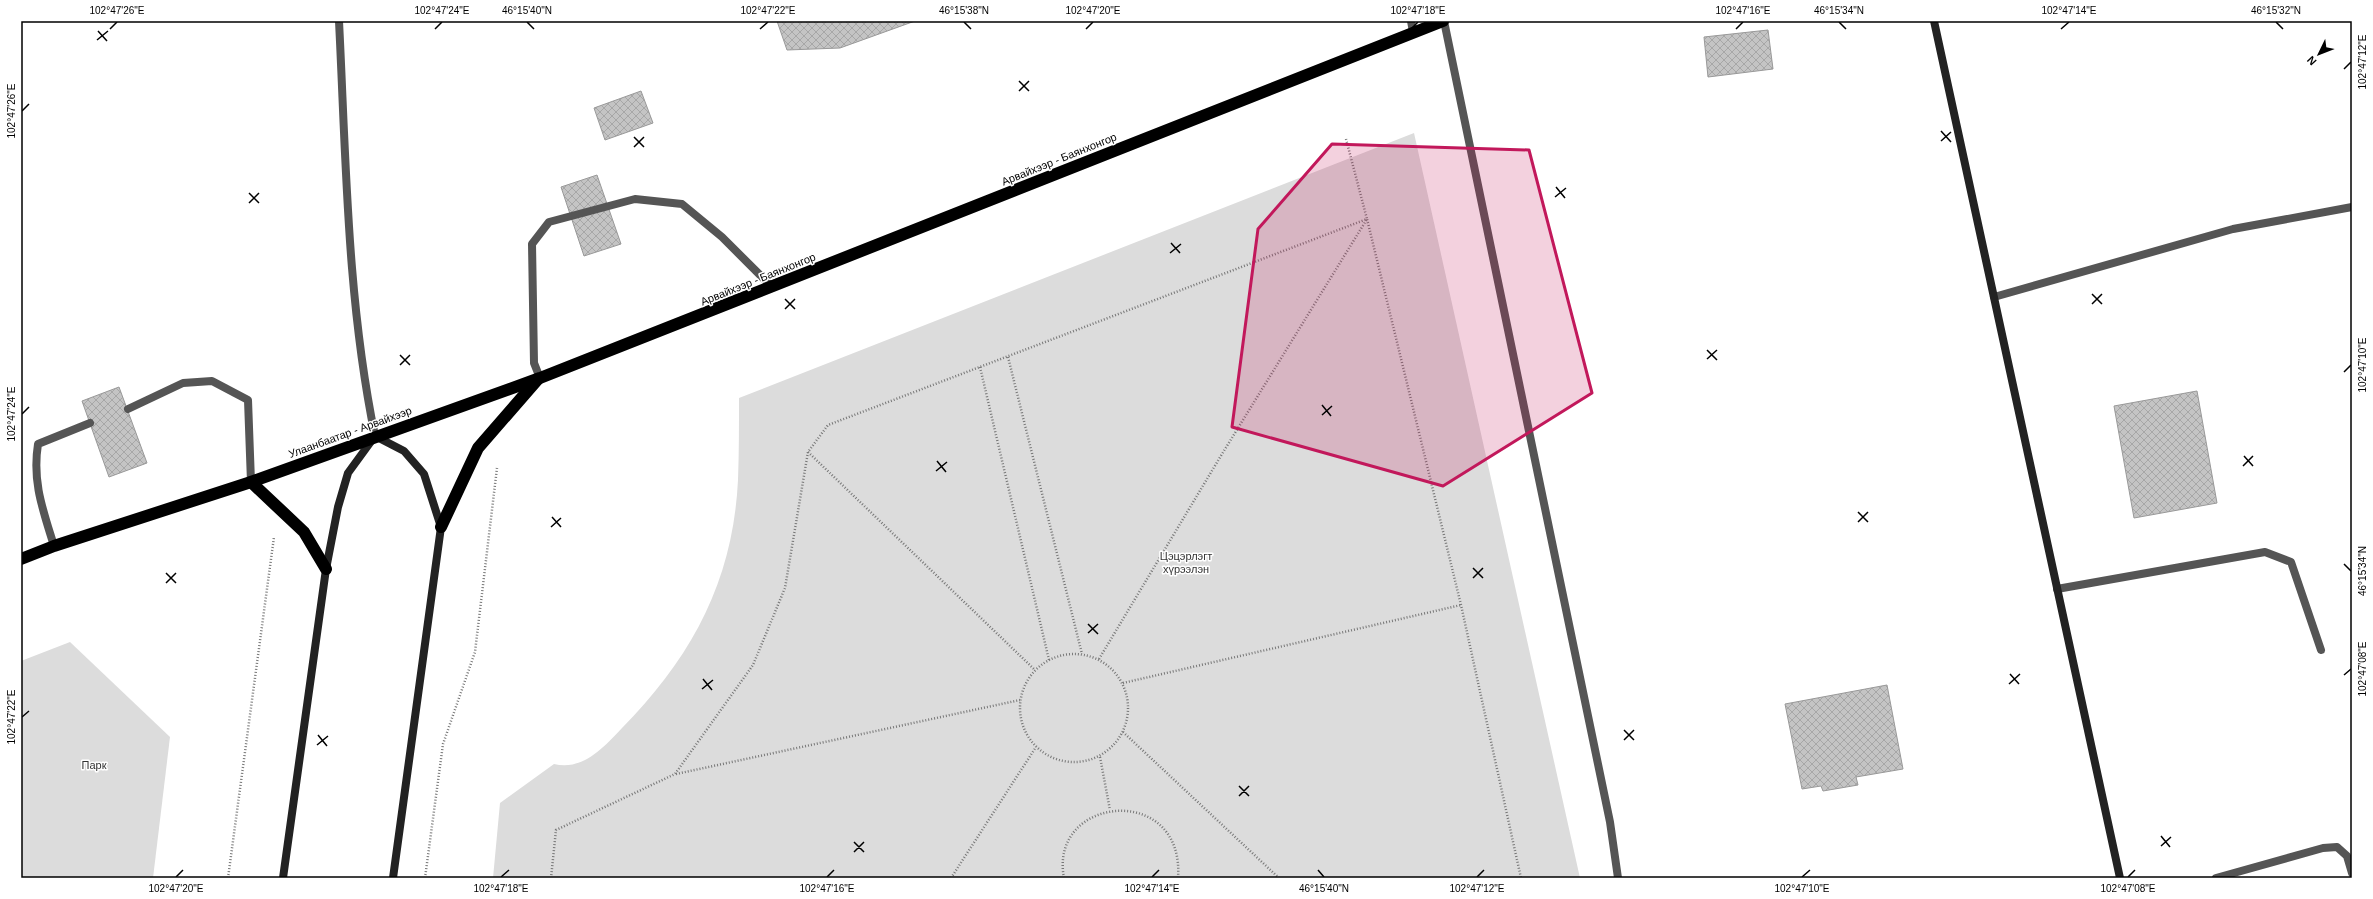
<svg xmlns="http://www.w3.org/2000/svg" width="2373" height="899" font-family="Helvetica,sans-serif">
<defs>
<pattern id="building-cross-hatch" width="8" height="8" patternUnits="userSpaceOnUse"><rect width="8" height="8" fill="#c4c4c4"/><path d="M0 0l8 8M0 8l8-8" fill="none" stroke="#a7a7a7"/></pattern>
</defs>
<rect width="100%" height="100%" fill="#fff"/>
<g fill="#dcdcdc">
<path d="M1414,133L1580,878H493L500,803L554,764C583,771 604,747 622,728C692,657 733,581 738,480C739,453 739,426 739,398Z"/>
<polygon points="70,642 170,737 153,878 21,878 21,661"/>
</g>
<g fill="url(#building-cross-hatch)" stroke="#999">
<polygon points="777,21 915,21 840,48 787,50"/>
<polygon points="1768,30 1773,69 1708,77 1704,37"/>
<polygon points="641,91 653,123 605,140 594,108"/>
<polygon points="597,175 621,244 584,256 561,187"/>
<polygon points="119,387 147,463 109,477 82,401"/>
<polygon points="2197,391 2217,503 2134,518 2114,406"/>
<polygon points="1887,685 1903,769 1856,777 1858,785 1823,791 1821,786 1802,789 1785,704"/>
</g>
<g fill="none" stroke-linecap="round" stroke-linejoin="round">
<g stroke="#777" stroke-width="2.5" stroke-dasharray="1 2" stroke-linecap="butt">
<polyline points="1008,357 1082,654"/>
<polyline points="980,367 1049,660"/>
<polyline points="808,452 1035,670"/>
<circle cx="1074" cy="708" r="54"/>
<polyline points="1099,659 1222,454 1367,219 1346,139"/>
<polyline points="1123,683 1461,605"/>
<polyline points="1123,732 1279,878"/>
<polyline points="1100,757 1110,810"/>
<polyline points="676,774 1020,700"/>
<polyline points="228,878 274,537"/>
<polyline points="425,878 443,744 475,652 497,468"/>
<polyline points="551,878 556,830 675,774 753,665 785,588 808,452 828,425 1367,219 1461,605 1521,878"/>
<polyline points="951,878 1036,747"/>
<path d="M1064,878C1048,795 1185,782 1178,878"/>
</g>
<g stroke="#555" stroke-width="8">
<polyline points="1411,21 1413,32"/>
<polyline points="1444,21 1610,822 1618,878"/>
<polyline points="540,378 534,363 532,244 549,222 635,199 682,204 722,237 772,287"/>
<polyline points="128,409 183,383 212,381 248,400 251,482"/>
<path d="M54,546C43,510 32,482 38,444L90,423"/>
<polyline points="2057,589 2265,552 2291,562 2321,650"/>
<polyline points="2216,878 2323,848 2337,847 2347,856 2352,873"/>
</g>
<g stroke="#555" stroke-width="8">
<path d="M339,21C346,159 347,300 375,436"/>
<polyline points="1994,297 2233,229 2352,207"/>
</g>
<g stroke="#222" stroke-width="8">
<polyline points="1934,21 2120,878"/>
<polyline points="283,878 326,569 338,507 348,473 375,436 404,451 424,474 441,527 393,878"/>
</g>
<g stroke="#000" stroke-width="12">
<polyline points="251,482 304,532 326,569"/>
<polyline points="441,527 478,448 538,379"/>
<polyline points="21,559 54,546 251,482 540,378 1443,21"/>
</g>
</g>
<path fill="#c2185b" fill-opacity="0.2" stroke="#c2185b" stroke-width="3" stroke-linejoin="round" d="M1332,144L1529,150L1592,393L1443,486L1232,427L1258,229Z"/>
<path fill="none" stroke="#000" stroke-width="1.5" d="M527,22L534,29M964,22L971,29M1839,22L1846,29M2276,22L2283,29M110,29L117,22M435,29L442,22M760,29L768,22M1086,29L1093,22M1411,29L1418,22M1736,29L1743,22M2061,29L2069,22M98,31L107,41M97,40L108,31M2344,69L2351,62M1019,81L1029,91M1019,91L1029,81M22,111L29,104M1941,131L1951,142M634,137L644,147M1941,141L1951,132M634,147L644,137M1556,187L1565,198M249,193L259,203M1555,197L1566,188M249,203L259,193M1171,243L1180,253M1170,253L1181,244M2092,294L2102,304M785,299L795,309M2092,304L2102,294M785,309L795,299M1707,350L1717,360M400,355L410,365M1707,359L1717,350M400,365L410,355M2344,372L2351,365M1322,405L1331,416M22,414L29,407M1322,415L1332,406M2244,456L2253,466M937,461L946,472M2243,466L2253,456M936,471L947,462M1858,512L1868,522M552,517L561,527M1858,522L1868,512M551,527L561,518M2344,564L2351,571M1473,568L1483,578M166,573L176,583M1473,578L1483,568M166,583L176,573M1088,624L1098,634M1088,633L1098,624M2010,674L2019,684M2344,675L2351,669M703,679L712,690M2009,684L2020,674M702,689L713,680M22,717L29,711M1624,730L1634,740M318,735L327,746M1624,740L1634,730M317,745L328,736M1239,786L1249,796M1239,796L1249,786M2161,836L2170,847M854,842L864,852M2161,846L2171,837M854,852L864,842M1318,870L1324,877M176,877L183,870M501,877L509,870M827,877L834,870M1152,877L1159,870M1477,877L1484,870M1802,877L1810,870M2128,877L2135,870"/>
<g text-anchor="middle" stroke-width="3" stroke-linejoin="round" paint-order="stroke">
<g font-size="11" fill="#000" stroke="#fff">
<text transform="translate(1059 159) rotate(-22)" y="4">Арвайхээр - Баянхонгор</text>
<text transform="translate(758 279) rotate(-22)" y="4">Арвайхээр - Баянхонгор</text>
<text transform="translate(350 432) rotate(-20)" y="4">Улаанбаатар - Арвайхээр</text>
</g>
<g font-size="11" fill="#333" stroke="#fff">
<text x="1186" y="560">Цэцэрлэгт<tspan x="1186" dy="13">хүрээлэн</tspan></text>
<text x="94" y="769">Парк</text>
</g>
</g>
<rect width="2373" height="899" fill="none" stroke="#ffffff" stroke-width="44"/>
<g transform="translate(2319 54) rotate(227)" stroke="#ffffff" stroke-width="3" paint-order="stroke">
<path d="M0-3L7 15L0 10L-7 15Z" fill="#000000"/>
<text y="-6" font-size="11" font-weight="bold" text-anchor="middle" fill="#000000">N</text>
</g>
<rect x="22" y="22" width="2329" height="855" fill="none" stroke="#000" stroke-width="1.5"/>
<g font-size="10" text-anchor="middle" fill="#000">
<text x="117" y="14">102°47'26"E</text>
<text x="442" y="14">102°47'24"E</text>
<text x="527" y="14">46°15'40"N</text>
<text x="768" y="14">102°47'22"E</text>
<text x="964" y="14">46°15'38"N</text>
<text x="1093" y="14">102°47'20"E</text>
<text x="1418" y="14">102°47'18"E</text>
<text x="1743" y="14">102°47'16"E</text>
<text x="1839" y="14">46°15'34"N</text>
<text x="2069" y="14">102°47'14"E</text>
<text x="2276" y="14">46°15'32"N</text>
<text transform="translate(2362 62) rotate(-90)" y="4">102°47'12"E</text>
<text transform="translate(11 111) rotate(-90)" y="4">102°47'26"E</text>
<text transform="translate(2362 365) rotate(-90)" y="4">102°47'10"E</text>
<text transform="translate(11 414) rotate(-90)" y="4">102°47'24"E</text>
<text transform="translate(2362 571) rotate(-90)" y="4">46°15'34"N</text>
<text transform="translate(2362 669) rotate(-90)" y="4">102°47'08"E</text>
<text transform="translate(11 717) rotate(-90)" y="4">102°47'22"E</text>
<text x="176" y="892">102°47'20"E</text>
<text x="501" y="892">102°47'18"E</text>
<text x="827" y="892">102°47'16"E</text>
<text x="1152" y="892">102°47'14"E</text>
<text x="1324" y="892">46°15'40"N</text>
<text x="1477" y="892">102°47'12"E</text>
<text x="1802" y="892">102°47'10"E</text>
<text x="2128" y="892">102°47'08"E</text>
</g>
</svg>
